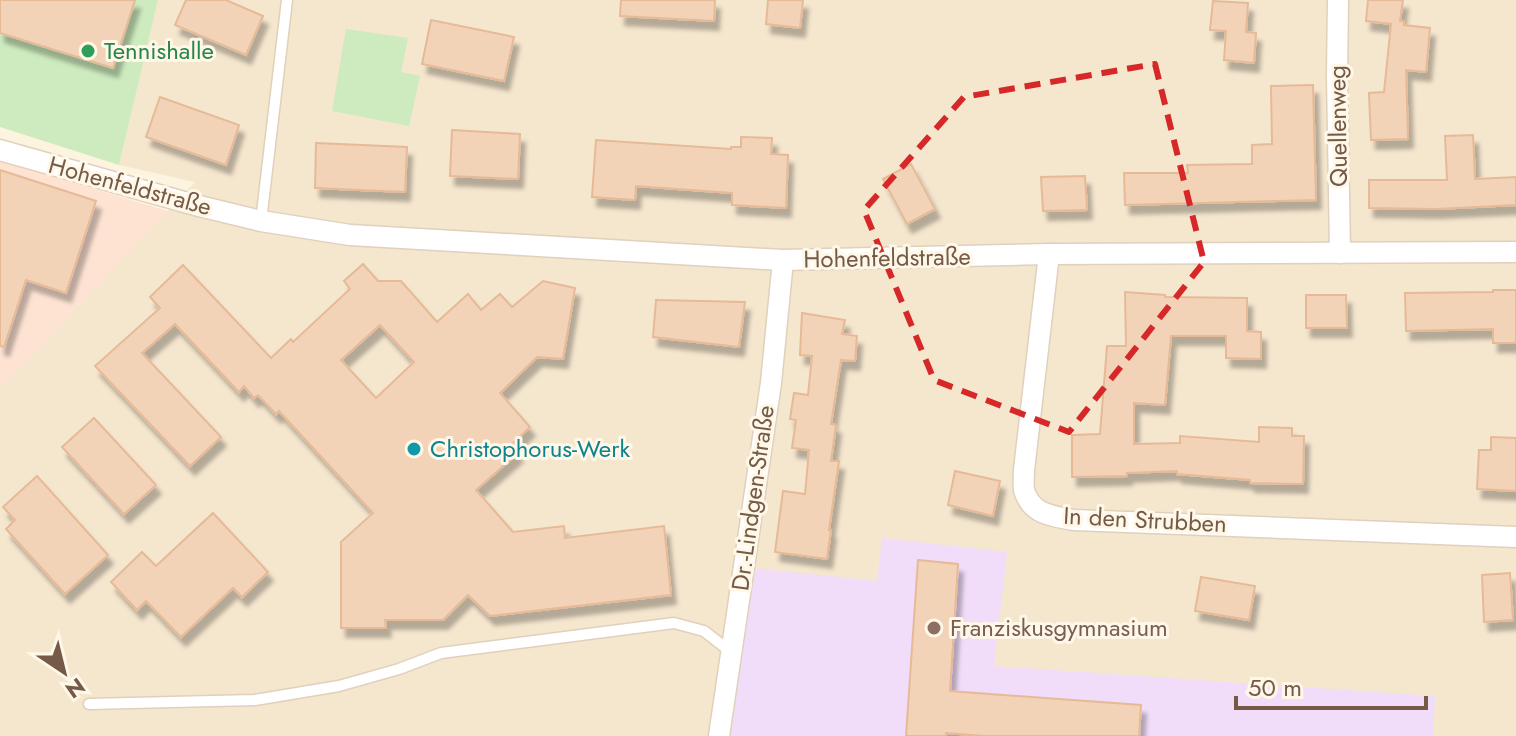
<svg xmlns="http://www.w3.org/2000/svg" width="1516" height="736" font-family="Jost,sans-serif">
<defs>
<filter id="shadow"><feDropShadow dx="5" dy="9" stdDeviation="2" flood-color="#0004"/></filter>
</defs>
<rect width="100%" height="100%" fill="#fdf4e0"/>
<polygon fill="#f5e6ce" points="158,0 1516,0 1516,736 0,736 0,389 195,182 119,165"/>
<polygon fill="#fee3d3" points="0,161 168,211 0,389"/>
<polygon fill="#f1ddf9" points="882,538 1007,552 994,666 1435,696 1433,736 731,736 753,568 877,581"/>
<g fill="#cdebbe">
<polygon points="0,0 158,0 119,165 0,127"/>
<polygon points="346,29 408,38 401,72 420,76 409,126 332,111"/>
</g>
<g fill="#f3d3b7" stroke="#e6ba97" stroke-width="2" fill-rule="evenodd" filter="url(#shadow)">
<polygon points="0,0 135,0 113,68 0,33"/>
<polygon points="186,0 226,0 263,16 246,55 175,25"/>
<polygon points="621,0 715,0 714,21 620,16"/>
<polygon points="768,0 803,0 800,28 766,24"/>
<polygon points="1368,0 1403,0 1400,21 1404,21 1404,25 1430,28 1426,72 1406,70 1408,139 1371,140 1369,93 1384,92 1391,24 1366,21"/>
<polygon points="1213,1 1248,3 1246,32 1256,33 1254,63 1224,60 1226,31 1210,30"/>
<polygon points="431,20 514,37 504,81 422,64"/>
<polygon points="1313,85 1316,200 1125,205 1124,173 1188,173 1187,165 1252,164 1252,145 1272,144 1271,86"/>
<polygon points="160,97 239,125 226,165 146,137"/>
<polygon points="452,130 520,134 518,179 450,176"/>
<polygon points="1473,135 1475,179 1516,177 1516,205 1436,209 1369,208 1369,180 1447,180 1445,136"/>
<polygon points="741,137 772,138 771,154 788,155 786,208 732,205 732,193 636,186 635,200 592,197 596,140 731,149 731,147 741,147"/>
<polygon points="316,143 407,147 405,192 315,188"/>
<polygon points="911,164 935,209 907,224 883,179"/>
<polygon points="0,170 96,201 66,293 26,280 4,347 0,346"/>
<polygon points="1085,176 1087,210 1043,211 1041,177"/>
<path d="M363,264L378,281H401L437,322L468,294L481,310L500,294L512,307L543,281L575,288L563,359L537,357L500,393L530,427L511,445L518,453L476,490L513,532L564,526L565,538L664,526L671,595L490,616L468,595L443,620H385L386,628H341V542L373,513L279,411L276,414L258,395L254,398L244,386L239,392L175,324L142,353L221,437L190,466L95,366L160,308L150,297L183,265L271,358L291,339L293,342L350,289L344,281ZM380,325L414,362L376,398L341,360Z"/>
<polygon points="1493,290 1516,290 1516,343 1493,343 1493,329 1406,331 1405,293 1493,292"/>
<polygon points="1125,292 1165,295 1165,297 1247,298 1247,331 1261,332 1261,359 1226,358 1226,336 1171,336 1165,405 1134,403 1134,444 1180,443 1180,436 1259,442 1259,427 1292,428 1292,436 1304,436 1303,484 1250,483 1250,480 1177,474 1177,471 1127,473 1127,476 1072,477 1072,435 1100,434 1107,346 1126,346"/>
<polygon points="1306,295 1346,295 1347,328 1306,328"/>
<polygon points="656,300 745,302 739,347 653,337"/>
<polygon points="802,313 845,320 842,334 857,336 855,361 841,360 831,424 836,425 831,461 839,461 829,530 831,530 827,559 775,552 783,491 805,494 809,450 792,448 796,420 790,419 794,393 808,395 812,356 800,355"/>
<polygon points="94,418 156,485 124,514 62,447"/>
<polygon points="1491,437 1516,438 1516,491 1477,489 1479,450 1491,450"/>
<polygon points="955,471 1000,481 993,516 948,505"/>
<polygon points="37,476 108,555 65,594 6,529 15,520 3,507"/>
<polygon points="213,513 268,572 242,597 233,588 181,637 146,601 137,610 111,582 142,552 156,566"/>
<polygon points="918,560 958,564 950,691 1141,705 1139,736 985,736 946,733 946,736 906,736"/>
<polygon points="1510,573 1513,620 1484,622 1482,575"/>
<polygon points="1201,577 1255,586 1249,620 1195,611"/>
</g>
<g fill="none" stroke-linecap="round" stroke-linejoin="round">
<g stroke="#e1d0bc" stroke-width="13">
<g id="lane">
<polyline points="261,221 287,0"/>
<polyline points="89,704 255,700 339,686 399,669 441,653 674,623 704,631 731,652"/>
</g>
</g>
<g stroke="#e1d0bc" stroke-width="23">
<g id="street">
<polyline points="1338,0 1337,75 1340,253"/>
<polyline points="0,150 195,205 261,221 350,235 783,260 1049,254 1516,252"/>
<path d="M1049,254L1024,470C1024,476 1023,484 1024,490C1031,515 1053,516 1074,520L1516,537"/>
<polyline points="719,736 771,383 783,260"/>
</g>
</g>
<use href="#lane" stroke="#fff" stroke-width="10"/>
<use href="#street" stroke="#fff" stroke-width="20"/>
</g>
<path fill="none" stroke="#d62828" stroke-width="6" stroke-dasharray="16 10" stroke-linejoin="round" d="M1155,64L1204,262L1069,432L934,380L864,210L964,97Z"/>
<circle fill="#2e9e5b" stroke="#fff7e7" stroke-width="3" cx="88" cy="51" r="8"/>
<circle fill="#0f9aa8" stroke="#fff7e7" stroke-width="3" cx="414" cy="449" r="8"/>
<circle fill="#8d6e63" stroke="#fff7e7" stroke-width="3" cx="934" cy="628" r="8"/>
<g text-anchor="middle" stroke-width="6" stroke-linejoin="round" paint-order="stroke">
<g font-size="24" fill="#27864d" stroke="#fff7e7" text-anchor="start">
<text x="104" y="59">Tennishalle</text>
</g>
<g font-size="24" fill="#745a47" stroke="#fff7e7">
<text transform="translate(1338 126) rotate(-91)" y="8">Quellenweg</text>
<text transform="translate(130 186) rotate(15)" y="8">Hohenfeldstraße</text>
<text transform="translate(887 258) rotate(-1)" y="8">Hohenfeldstraße</text>
<text transform="translate(753 498) rotate(-82)" y="8">Dr.-Lindgen-Straße</text>
<text transform="translate(1145 520) rotate(3)" y="8">In den Strubben</text>
</g>
<g font-size="24" fill="#0d838f" stroke="#fff7e7" text-anchor="start">
<text x="430" y="457">Christophorus-Werk</text>
</g>
<g font-size="24" fill="#785e54" stroke="#fff7e7" text-anchor="start">
<text x="950" y="636">Franziskusgymnasium</text>
</g>
</g>
<g transform="translate(64 672) rotate(145)" stroke="#fff7e7" stroke-width="6" paint-order="stroke">
<path d="M0-6L14 30L0 20L-14 30Z" fill="#745a47"/>
<text y="-12" font-size="22" font-weight="bold" text-anchor="middle" fill="#745a47">N</text>
</g>
<path d="M1236 696v12h190v-12" fill="none" stroke="#745a47" stroke-width="4"/>
<text x="1248" y="696" font-size="24" fill="#745a47" stroke="#fff7e7" stroke-width="6" paint-order="stroke">50 m</text>
</svg>
